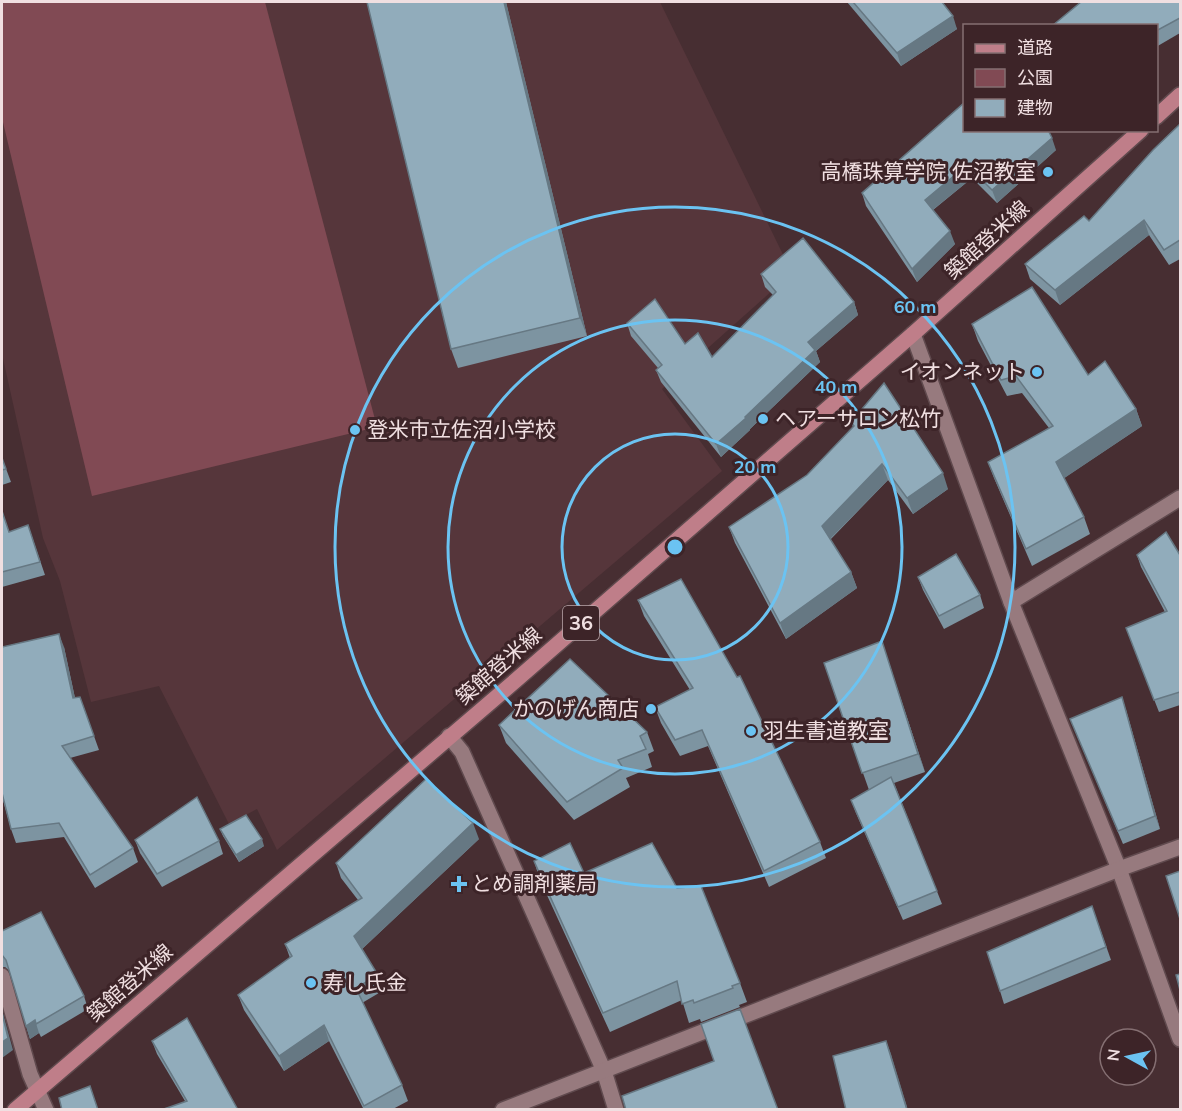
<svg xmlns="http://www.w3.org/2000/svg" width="1182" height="1111" font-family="Mulish,'Noto Sans JP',sans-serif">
<rect width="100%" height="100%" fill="#472e32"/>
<polygon fill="#56363b" points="2,2 660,2 792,273 662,389 722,471 277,850 257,809 229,824 159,686 91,702 60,581 43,538 2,354"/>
<polygon fill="#814a54" points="2,2 265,2 377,427 92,496 2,118"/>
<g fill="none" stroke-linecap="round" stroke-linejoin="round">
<g stroke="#604a4e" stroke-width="18">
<g id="street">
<polyline points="913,334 1011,602 1119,869 1180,1039"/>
<polyline points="1011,602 1180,498"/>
<polyline points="449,736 462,752 604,1071 616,1110"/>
<polyline points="2,976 30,1074 46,1110"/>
<polyline points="503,1110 1119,869 1180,847"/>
</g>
</g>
<g stroke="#604a4e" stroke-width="18">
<g id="primary">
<polyline points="1156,117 1180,95"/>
<polyline points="15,1110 515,681 913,334 1141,130"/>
</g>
</g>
<use href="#street" stroke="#977a7e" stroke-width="15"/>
<use href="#primary" stroke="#bf7e89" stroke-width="15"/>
</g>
<g fill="#7d94a1">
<polygon points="367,2 506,2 587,336 458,368 451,349"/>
<polygon points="847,2 942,2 957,29 901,66"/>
<polygon points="1180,2 1180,33 1156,47 1156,26"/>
<polygon points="943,123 1056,150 997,203 972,178 933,210 955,244 917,282 866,206 862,193"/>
<polygon points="1180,124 1180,259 1169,265 1149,235 1060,305 1030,279 1025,264 1089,221"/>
<polygon points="761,274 854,302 858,315 816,351 820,362 750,429 750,430 721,457 661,382 656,370 658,368 631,336 627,323 685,344 712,357 773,295 765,287"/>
<polygon points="972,324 1088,375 1136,409 1142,426 1064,478 1084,517 1090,534 1032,566 994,478 988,462 1049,428 1022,393 1007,396 978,341"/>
<polygon points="851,422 948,489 913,514 888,480 830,540 851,572 857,588 786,639 735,543 729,527 807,475 853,427"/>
<polygon points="2,458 11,482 2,485"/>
<polygon points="2,510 9,532 28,525 45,575 2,587"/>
<polygon points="1137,555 1180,555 1180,705 1159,712 1126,628 1165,612 1141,567"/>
<polygon points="918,577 980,595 984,608 944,629 923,590"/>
<polygon points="638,600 820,842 826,858 769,887 708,746 680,756 661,723 655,707 690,690 644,616"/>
<polygon points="2,647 64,647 75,698 80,697 99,750 70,758 133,848 138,862 95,888 64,837 16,843 11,829 3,800 2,801"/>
<polygon points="888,660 925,772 894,783 942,904 903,920 856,813 851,800 869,790 824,663"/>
<polygon points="1126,710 1160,829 1123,844 1070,719"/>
<polygon points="499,725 647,732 654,751 648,754 652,767 626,778 630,787 574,820 506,743"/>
<polygon points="220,829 264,846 239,862 223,836"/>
<polygon points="479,839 362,949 378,975 384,990 362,1003 402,1085 408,1101 391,1110 364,1110 329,1041 284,1071 244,1010 238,995 290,958 285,944 358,900 341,878 336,863"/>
<polygon points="135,840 219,841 223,854 162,887 140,853"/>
<polygon points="534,861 584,873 677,888 740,983 747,1002 739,1005 740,1007 701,1022 700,1019 689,1023 682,1000 610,1032 540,880"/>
<polygon points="1092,906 1111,960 1004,1004 1000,991"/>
<polygon points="2,931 84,996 88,1009 41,1037 39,1033 30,1039 26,1026 10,971 5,967 2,967"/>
<polygon points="152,1041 238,1110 185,1101 157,1054"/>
</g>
<g fill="#667883">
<polygon points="504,2 506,2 587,336 580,318"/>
<polygon points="953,16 957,29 901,66 897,53"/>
<polygon points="1052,138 1056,150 997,203 992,190"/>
<polygon points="967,165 972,178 930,212 925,200"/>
<polygon points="1144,220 1149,235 1060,305 1055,290"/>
<polygon points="950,231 955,244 917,282 912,269"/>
<polygon points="854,302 858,315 816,351 820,362 750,429 750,430 721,457 716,444 745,417 808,342"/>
<polygon points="1136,409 1142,426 1063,479 1056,462"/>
<polygon points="882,464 888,480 827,542 822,526"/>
<polygon points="943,473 948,489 913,514 907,498"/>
<polygon points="851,572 857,588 786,639 780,623"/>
<polygon points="59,634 64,647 78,712 73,698"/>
<polygon points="882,641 888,660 925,772 918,754"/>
<polygon points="1122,697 1126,710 1160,829 1155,816"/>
<polygon points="473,823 479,839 360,951 354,936"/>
<polygon points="262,839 264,846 239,862 236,855"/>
<polygon points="2,1010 13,1050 2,1058"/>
<polygon points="35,1020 39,1033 30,1039 26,1026"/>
<polygon points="324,1025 329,1041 284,1071 279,1056"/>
<polygon points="886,1041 891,1054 908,1110 907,1110"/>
</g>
<g fill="#91acbb" stroke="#667883" stroke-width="1.5">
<polygon points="367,2 504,2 580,318 451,349"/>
<polygon points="853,2 942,2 953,16 897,53"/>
<polygon points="1081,2 1180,2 1180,18 1156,31 1156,26 1052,26"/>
<polygon points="964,103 964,130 1048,130 1052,138 992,190 967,165 925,200 950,231 912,269 862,193"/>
<polygon points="1180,124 1180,240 1164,250 1144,220 1055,290 1025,264 1084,216 1089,221 1153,150"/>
<polygon points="803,238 854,302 808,342 815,350 745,417 746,418 716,444 656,370 662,365 627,323 655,299 685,344 698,333 712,357 776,292 761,274"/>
<polygon points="1032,287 1088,375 1105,361 1136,409 1056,462 1084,517 1026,549 988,462 1053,426 1016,376 1001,380 972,324"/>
<polygon points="884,383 943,473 907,498 882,464 822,526 851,572 780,623 729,527 807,475 854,426 851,422"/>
<polygon points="2,458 6,469 2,470"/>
<polygon points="2,511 9,532 28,525 40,562 2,572"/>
<polygon points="1166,532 1180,555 1180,692 1154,700 1126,628 1167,611 1137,555"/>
<polygon points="956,554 980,595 939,616 918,577"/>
<polygon points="681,579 737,677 740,676 820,842 764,871 702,730 675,740 655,707 693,688 638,600"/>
<polygon points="59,634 73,698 80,697 94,736 62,746 133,848 90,875 59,823 11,829 2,793 2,647"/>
<polygon points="882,641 918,754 862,773 824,663"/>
<polygon points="570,659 647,732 640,736 646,749 618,760 623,768 567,802 499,725"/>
<polygon points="1122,697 1155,816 1118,831 1070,719"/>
<polygon points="891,777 937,891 898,907 851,800"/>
<polygon points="426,779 473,823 354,936 378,975 356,988 402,1085 364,1106 324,1025 279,1056 238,995 292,956 285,944 362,898 336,863"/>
<polygon points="197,797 219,841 157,874 135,840"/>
<polygon points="246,815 262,839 236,855 220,829"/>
<polygon points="570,843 584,873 652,843 677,888 701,886 740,983 732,986 733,988 694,1003 693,1000 682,1004 677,981 603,1013 534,861"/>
<polygon points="1180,871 1180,919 1166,876"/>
<polygon points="1092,906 1106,947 1000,991 987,952"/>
<polygon points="41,912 84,996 36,1024 35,1020 26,1026 6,960 2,955 2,931"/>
<polygon points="1180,974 1180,990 1176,975"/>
<polygon points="740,1009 778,1110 626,1110 622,1096 714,1061 701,1024"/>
<polygon points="2,1013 8,1038 2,1042"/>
<polygon points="187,1018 238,1110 161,1110 187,1101 152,1041"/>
<polygon points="886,1041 907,1110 846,1110 833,1056"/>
<polygon points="90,1086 98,1110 62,1110 59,1098"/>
</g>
<g fill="none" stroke="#6bc3f2" stroke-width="3">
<circle cx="675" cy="547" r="113"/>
<circle cx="675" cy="547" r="227"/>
<circle cx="675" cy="547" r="340"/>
</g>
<g fill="#6bc3f2" stroke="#3d2428" stroke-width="2">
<circle cx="1048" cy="172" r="6"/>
<circle cx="1037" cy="372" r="6"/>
<circle cx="763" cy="419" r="6"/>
<circle cx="355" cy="430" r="6"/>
<circle cx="651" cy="709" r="6"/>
<circle cx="751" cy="731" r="6"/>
<path d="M456 875h6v6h6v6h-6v6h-6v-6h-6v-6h6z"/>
<circle cx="311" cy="983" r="6"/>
</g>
<g text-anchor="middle" stroke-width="6" stroke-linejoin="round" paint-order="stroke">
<rect fill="#3d2428" stroke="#baa7aa" stroke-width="1.5" x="563" y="606" width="36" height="34" rx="4.5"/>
<g font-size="20" font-weight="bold" fill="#f0dfe1">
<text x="581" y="630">36</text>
</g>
<g font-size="21" fill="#f0dfe1" stroke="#3d2428" text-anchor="start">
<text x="1036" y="179" text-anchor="end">高橋珠算学院 佐沼教室</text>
<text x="1025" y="379" text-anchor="end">イオンネット</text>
<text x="775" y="426">ヘアーサロン松竹</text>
<text x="367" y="437">登米市立佐沼小学校</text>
<text x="639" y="716" text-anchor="end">かのげん商店</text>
<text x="763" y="738">羽生書道教室</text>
<text x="471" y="891">とめ調剤薬局</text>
<text x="323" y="990">寿し氏金</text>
</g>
<g font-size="21" fill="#f0dfe1" stroke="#3d2428">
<text transform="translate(987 240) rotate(-42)" y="7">築館登米線</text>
<text transform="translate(499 666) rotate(-41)" y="7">築館登米線</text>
<text transform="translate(130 983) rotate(-41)" y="7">築館登米線</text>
</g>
</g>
<circle cx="675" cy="547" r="9" fill="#6bc3f2" stroke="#3d2428" stroke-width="3"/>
<g font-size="18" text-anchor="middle" font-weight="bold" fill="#6bc3f2" stroke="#3d2428" stroke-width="6" stroke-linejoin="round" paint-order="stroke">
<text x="915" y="313">60 m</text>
<text x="836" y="393">40 m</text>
<text x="755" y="473">20 m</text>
</g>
<rect width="1182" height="1111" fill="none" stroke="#f0dfe1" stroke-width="6"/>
<rect x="963" y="24" width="195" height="108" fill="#3d2428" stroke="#856f72" stroke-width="1.5"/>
<rect x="975" y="44" width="30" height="9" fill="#bf7e89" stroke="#856f72" stroke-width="1.5"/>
<text x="1017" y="54" font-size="18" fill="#f0dfe1">道路</text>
<rect x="975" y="69" width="30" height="18" fill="#814a54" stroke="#856f72" stroke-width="1.5"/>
<text x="1017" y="84" font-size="18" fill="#f0dfe1">公園</text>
<rect x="975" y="99" width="30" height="18" fill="#91acbb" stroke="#856f72" stroke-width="1.5"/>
<text x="1017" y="114" font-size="18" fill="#f0dfe1">建物</text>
<g transform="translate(1128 1057) rotate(278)"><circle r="28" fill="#3d2428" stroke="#856f72" stroke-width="1.5"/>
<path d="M0-4.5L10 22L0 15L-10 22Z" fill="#6bc3f2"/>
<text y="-9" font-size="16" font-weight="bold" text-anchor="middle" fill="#f0dfe1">N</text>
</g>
</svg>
